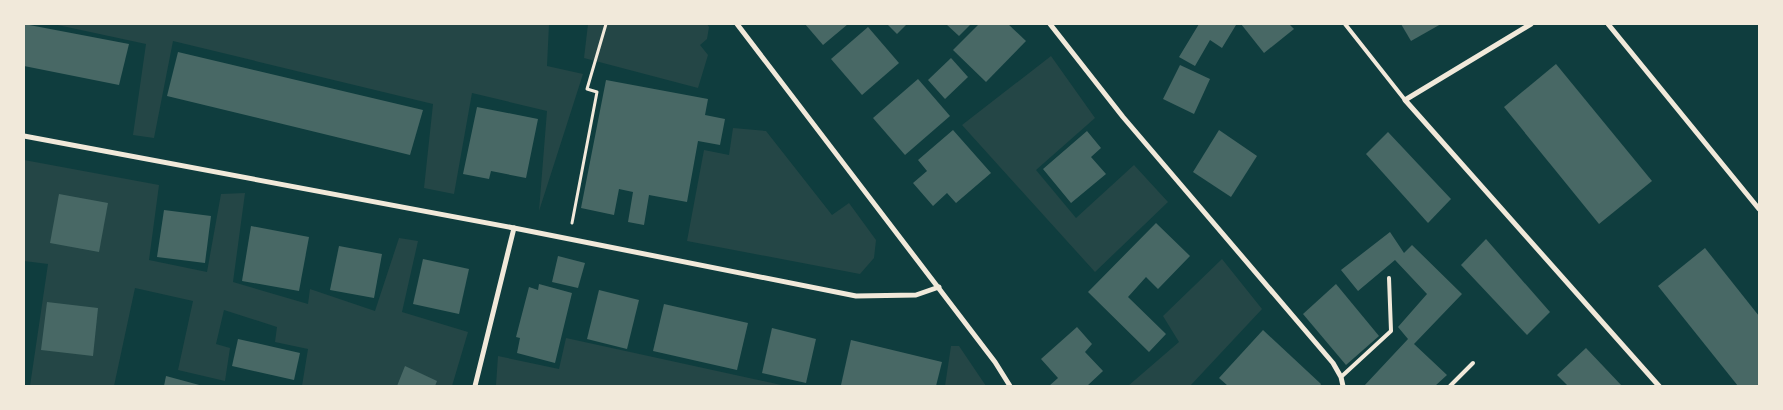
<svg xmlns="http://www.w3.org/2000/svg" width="1783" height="410" font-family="'Golos Text',sans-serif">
<rect width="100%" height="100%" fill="#0f3d3e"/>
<g fill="#244646">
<polygon points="53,24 549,24 547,66 583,74 539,211 547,111 472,93 454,194 424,188 433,104 173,41 154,138 133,135 146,44"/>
<polygon points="588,24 707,24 709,27 707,39 700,45 708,55 698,88 584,58"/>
<polygon points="1051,56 1095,118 1036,170 1076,218 1134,165 1168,202 1095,272 962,125"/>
<polygon points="733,128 766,131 832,215 849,203 876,240 874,258 860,274 687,241 704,150 729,155"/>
<polygon points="24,160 159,185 149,260 207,272 221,194 245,193 233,282 308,304 310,289 375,311 399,238 418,241 402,312 468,332 452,386 302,386 308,349 275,342 277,327 224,310 216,344 230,348 225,381 178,370 193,301 135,288 114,386 30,386 48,264 24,261"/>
<polygon points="1222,259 1262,309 1190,386 1128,386 1179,342 1163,316"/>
<polygon points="566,338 786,386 496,385 498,356 559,369"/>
<polygon points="951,346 959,346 986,386 945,386"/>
</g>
<g fill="#486865">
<polygon points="24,24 129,44 119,85 24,66"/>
<polygon points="805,24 848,24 823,45"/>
<polygon points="887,24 907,24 897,34"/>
<polygon points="946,24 971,24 959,36"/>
<polygon points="979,24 1008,24 1026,41 986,82 953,50"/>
<polygon points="1199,24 1236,25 1222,48 1210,40 1195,66 1179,57"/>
<polygon points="1241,24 1289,24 1294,29 1264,53"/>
<polygon points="1401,24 1441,24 1411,41"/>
<polygon points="868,27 899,63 862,95 831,59"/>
<polygon points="178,52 423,110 410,155 167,96"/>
<polygon points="951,58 968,77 945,99 928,80"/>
<polygon points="1556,64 1652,181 1599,224 1504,107"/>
<polygon points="1180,65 1210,79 1194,114 1163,99"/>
<polygon points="918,79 950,116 905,155 873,118"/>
<polygon points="606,80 708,99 705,115 725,119 720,145 698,141 687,202 649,195 644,225 628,222 633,192 619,189 614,215 581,208"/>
<polygon points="477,107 538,119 526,178 491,171 489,179 463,174"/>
<polygon points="953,130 991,173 956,203 947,193 933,206 913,183 927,171 918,160"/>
<polygon points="1219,130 1257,156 1231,197 1193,172"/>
<polygon points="1087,131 1101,148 1091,157 1106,174 1071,203 1043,169"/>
<polygon points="1388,132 1451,199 1428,223 1366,154"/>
<polygon points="59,194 108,203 99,252 50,243"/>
<polygon points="164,210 211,216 205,263 157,257"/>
<polygon points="1156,223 1190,256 1158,289 1146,277 1128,297 1166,334 1149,352 1088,292"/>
<polygon points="251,226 309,237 299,291 242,281"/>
<polygon points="1390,232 1404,253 1412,245 1462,294 1414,344 1447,375 1435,386 1364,386 1408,339 1398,327 1427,294 1395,260 1358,291 1341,270"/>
<polygon points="1486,239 1550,312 1527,335 1461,265"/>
<polygon points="339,246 382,254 374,298 330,290"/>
<polygon points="1705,248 1759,316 1759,386 1738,386 1658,286"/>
<polygon points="558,256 585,263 578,288 552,282"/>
<polygon points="423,259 469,269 459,314 413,304"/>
<polygon points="539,284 572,293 555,363 517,353 520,338 516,337 529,287 538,290"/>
<polygon points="1336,284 1379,336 1346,365 1303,314"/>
<polygon points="599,290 639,300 627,349 587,339"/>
<polygon points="47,302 98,308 93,356 41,350"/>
<polygon points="664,304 748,323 737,370 653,351"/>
<polygon points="1077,327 1092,344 1085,352 1103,371 1087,386 1049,386 1058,378 1041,359"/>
<polygon points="772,328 816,339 806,383 762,373"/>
<polygon points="1263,330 1321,384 1320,386 1228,386 1219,378"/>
<polygon points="238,339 300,353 294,380 232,366"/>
<polygon points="851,340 942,362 936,386 841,385"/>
<polygon points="1586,348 1622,386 1568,386 1557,375"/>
<polygon points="405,366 437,381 435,386 397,386"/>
<polygon points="166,376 203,386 164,386"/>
</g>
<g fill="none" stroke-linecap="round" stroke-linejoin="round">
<polyline stroke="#f1e9da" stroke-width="3" points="572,223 597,92 587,89 606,24"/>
<g stroke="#f1e9da" stroke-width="4">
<polyline points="1345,24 1405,100"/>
<polyline points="1341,377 1391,331 1389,278"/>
<polyline points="1450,386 1473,363"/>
</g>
<g stroke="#f1e9da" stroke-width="5">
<polyline points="737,24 995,362 1010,386"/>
<polyline points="1050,24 1123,117 1333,363 1341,377 1343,386"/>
<polyline points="1531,24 1405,100 1659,386"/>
<polyline points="1608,24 1759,209"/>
<polyline points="24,136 514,228 856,296 916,295 939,287"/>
<polyline points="475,386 514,228"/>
</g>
</g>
<rect width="1783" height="410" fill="none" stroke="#f1e9da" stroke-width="50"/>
</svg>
